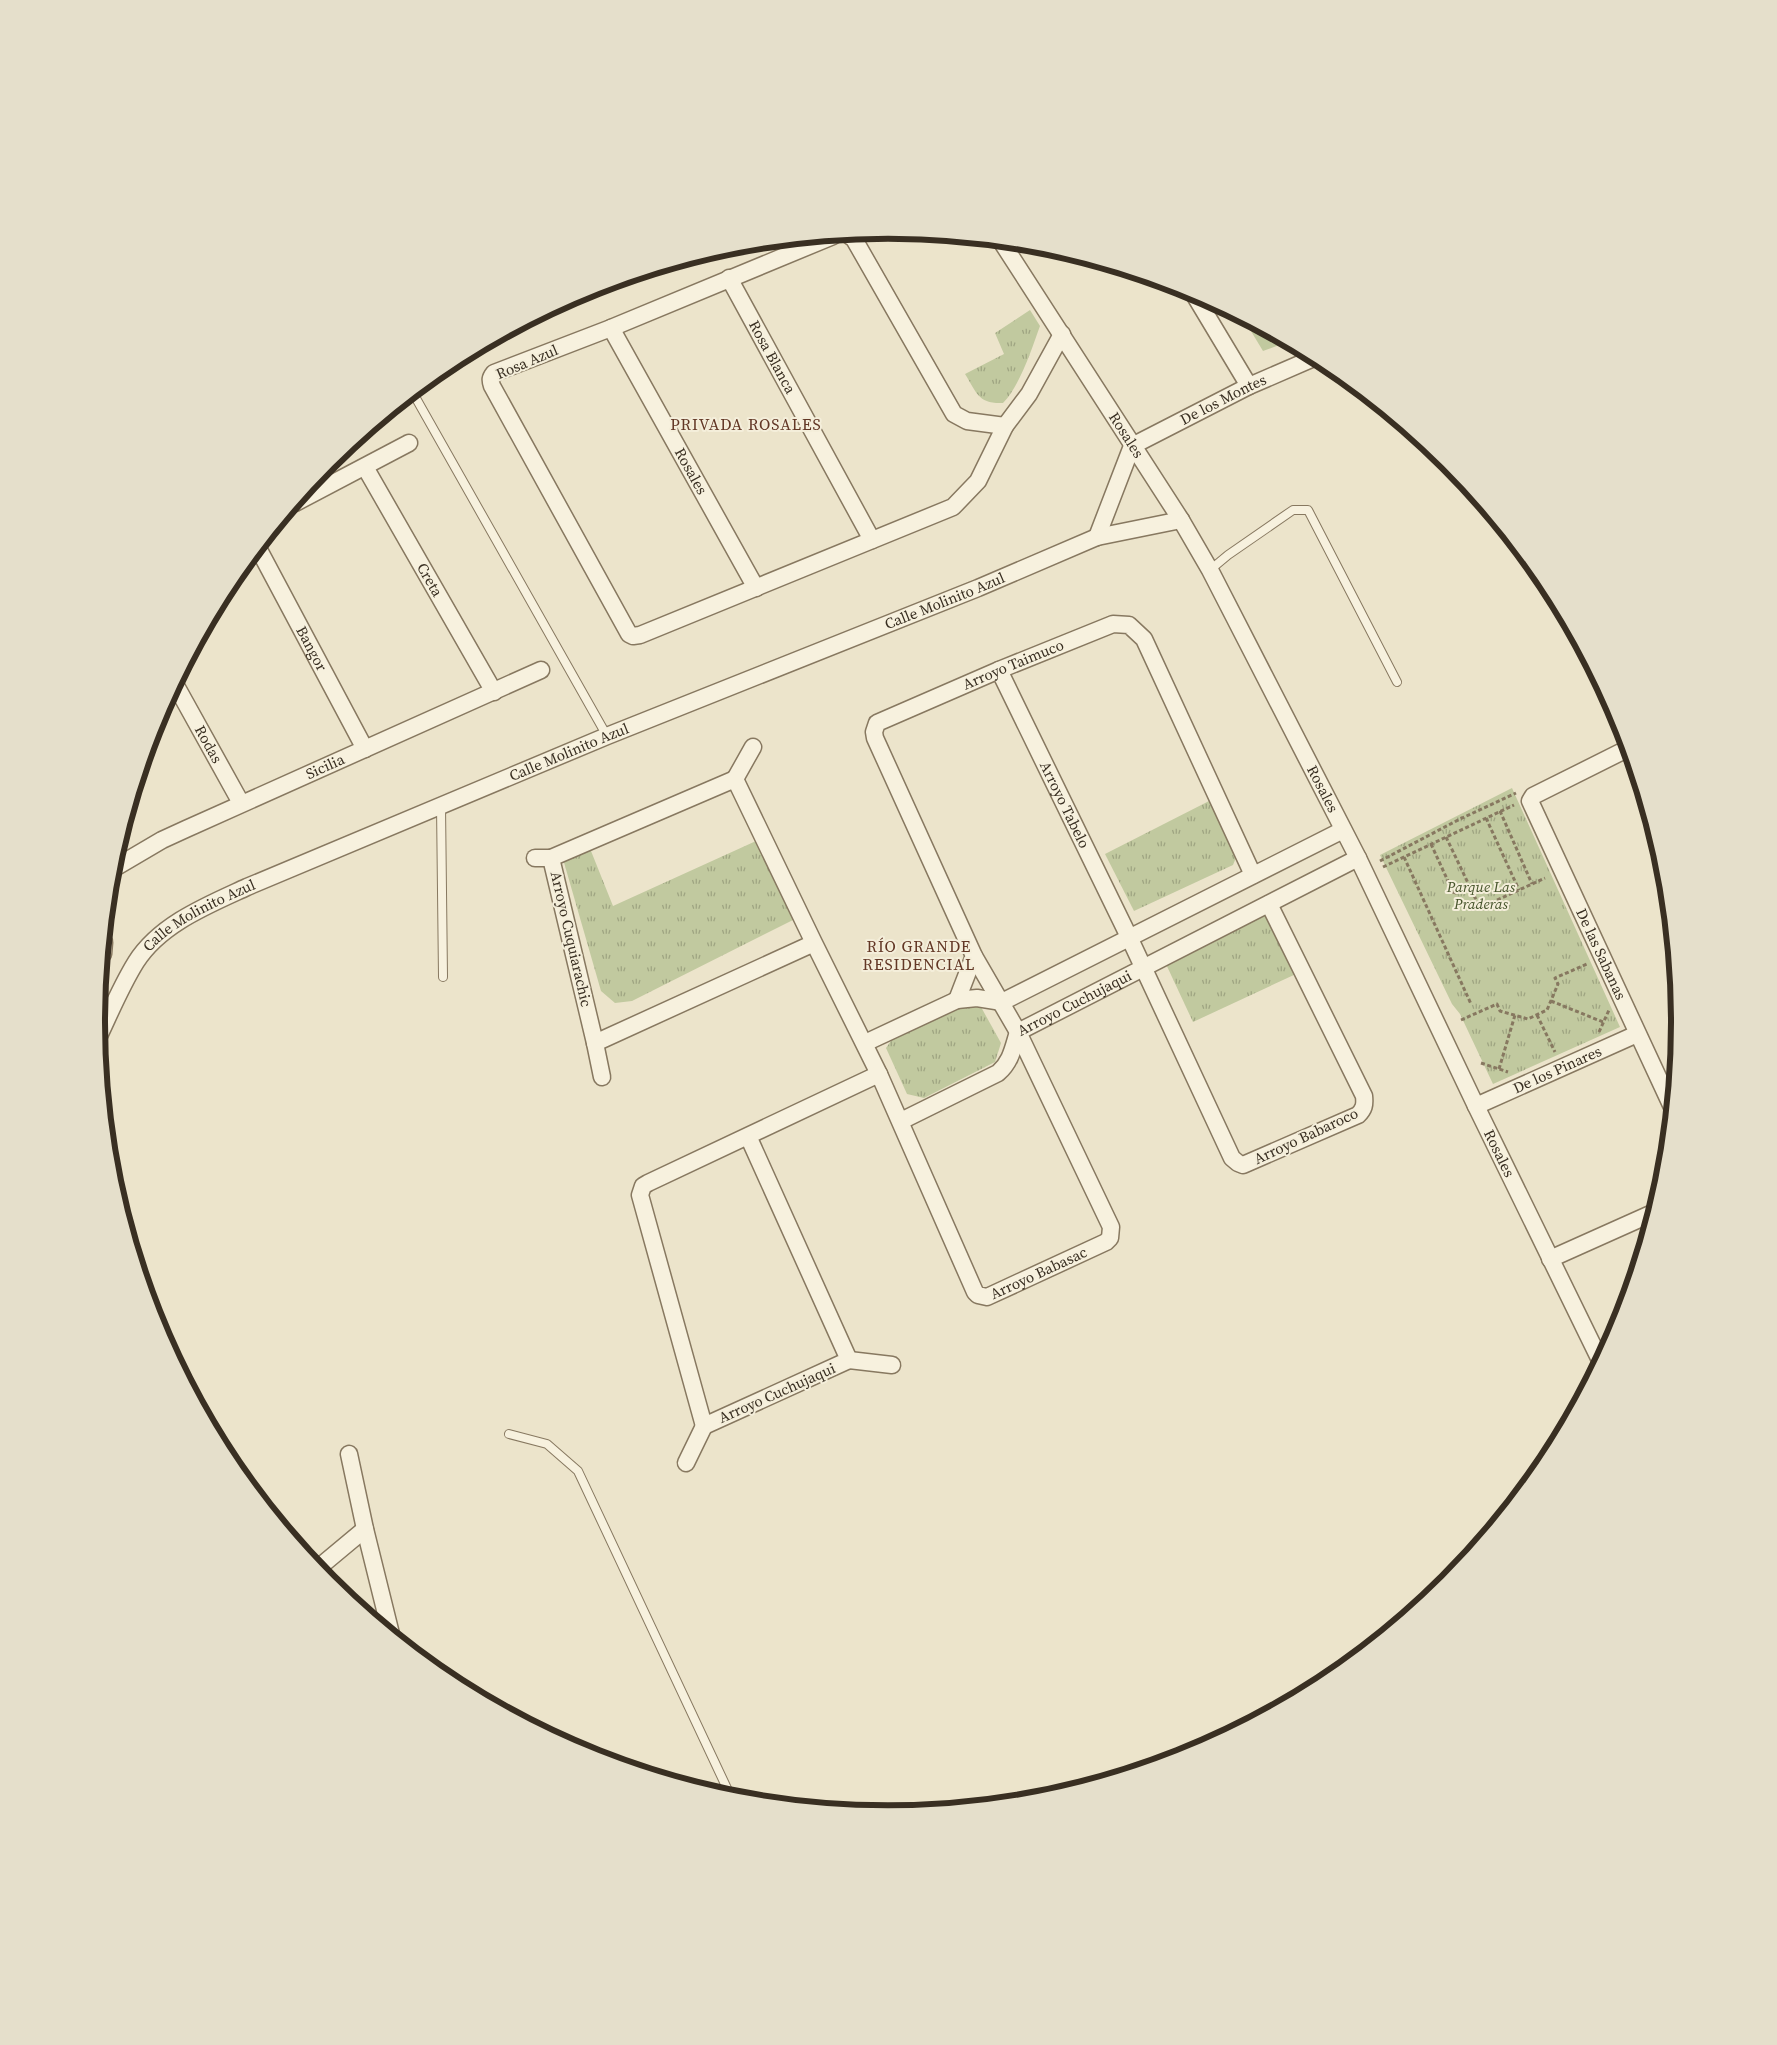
<svg xmlns="http://www.w3.org/2000/svg" width="1777" height="2045" font-family="'Source Serif 4',serif">
<defs>
<pattern id="park-tufts" width="24" height="20" patternUnits="userSpaceOnUse" patternTransform="scale(1.25)"><rect width="24" height="20" fill="#c1c99f"/><path d="M3 7l-1-3M5 7V3M7 7l1-3M15 17l-1-3M17 17v-4M19 17l1-3" fill="none" stroke="#9ea481"/></pattern>
</defs>
<rect width="100%" height="100%" fill="#ece4cb"/>
<g fill="url(#park-tufts)">
<path d="M1030,310L1040,326C1032,348 1020,386 1003,403C978,404 977,393 965,374L1004,354L995,333Z"/>
<polygon points="1243,318 1287,342 1263,351"/>
<polygon points="1512,788 1620,1027 1493,1084 1460,1014 1452,1004 1380,855"/>
<polygon points="1211,800 1237,855 1233,865 1134,911 1105,854"/>
<polygon points="756,841 795,919 632,1001 615,1003 601,991 563,859 589,846 613,906"/>
<polygon points="1264,912 1296,974 1193,1022 1165,962"/>
<polygon points="963,1001 981,1007 1001,1043 995,1062 924,1098 907,1094 886,1048 895,1035"/>
</g>
<g fill="none" stroke-linecap="round" stroke-linejoin="round">
<g stroke="#877860" stroke-width="10">
<g id="service">
<polyline points="413,393 607,736"/>
<polyline points="1210,570 1228,555 1293,510 1308,510 1397,682"/>
<polyline points="441,806 443,977"/>
<polyline points="509,1434 547,1444 578,1471 732,1799"/>
</g>
</g>
<g stroke="#877860" stroke-width="19">
<g id="minor">
<polyline points="847,234 854,239 954,414 967,421 1005,426"/>
<path d="M833,236L611,328L494,373C490,378 490,380 492,386L629,634L633,636L640,635L953,507L978,481L1005,426L1029,394L1062,334"/>
<path id="s1" d="M1001,241L1181,520L1210,570L1358,858L1476,1106L1601,1362"/>
<path id="s2" d="M729,278L872,540"/>
<polyline points="1192,291 1249,386"/>
<path id="s3" d="M611,328L756,588"/>
<path id="s4" d="M365,467L494,692"/>
<polyline points="295,503 409,443"/>
<path id="s5" d="M1097,537L1132,446L1249,386L1316,357"/>
<path id="s6" d="M258,548L365,749"/>
<path id="s7" d="M999,670L1130,939L1232,1158L1238,1163L1243,1165L1358,1115C1364,1109 1365,1105 1364,1096L1269,904"/>
<path id="s8" d="M175,684L241,803"/>
<path id="s9" d="M1629,748L1533,796L1530,801L1672,1107"/>
<polyline points="735,779 753,747"/>
<polyline points="535,858 551,858"/>
<path id="s10" d="M111,870L162,840L186,829L541,670"/>
<path id="s11" d="M814,943L595,1043L551,858L735,779L814,943L879,1074L975,1292L978,1295L987,1297L1106,1242L1110,1238L1111,1227L1018,1032L974,956L875,738L874,732L877,723L999,670L1113,624L1129,625L1144,639L1253,875"/>
<polyline points="103,954 104,942"/>
<polyline points="957,1000 974,956"/>
<path id="s12" d="M98,1038C110,1013 121,986 136,962C160,924 208,905 247,887L607,736L978,588L1097,537L1181,520"/>
<polyline points="595,1043 602,1077"/>
<polyline points="865,1043 957,1000 977,998 1002,1002 1343,830"/>
<path id="s13" d="M1476,1106L1637,1034"/>
<path id="s14" d="M901,1121L998,1073C1011,1062 1013,1048 1018,1032L1358,858"/>
<polyline points="748,1136 849,1360 704,1426 640,1195 643,1186 648,1183 879,1074"/>
<polyline points="1550,1259 1655,1212"/>
<polyline points="849,1360 892,1365"/>
<polyline points="349,1454 365,1529 391,1634"/>
<polyline points="686,1463 704,1426"/>
<polyline points="317,1569 365,1529"/>
</g>
</g>
<g stroke="#877860" stroke-width="3" stroke-dasharray="4 2.5" stroke-linecap="butt">
<polyline points="1500,811 1532,884"/>
<polyline points="1486,818 1519,890"/>
<polyline points="1446,837 1480,908 1545,878"/>
<polyline points="1431,844 1453,892 1456,893 1470,887"/>
<polyline points="1404,857 1471,1004"/>
<polyline points="1380,861 1460,819 1516,793"/>
<polyline points="1383,867 1514,805"/>
<polyline points="1551,1001 1603,1022"/>
<polyline points="1537,1015 1555,1052"/>
<polyline points="1461,1020 1497,1004 1500,1011 1528,1019 1547,1010 1558,984 1555,978 1587,964"/>
<polyline points="1599,1032 1609,1010"/>
<polyline points="1481,1063 1508,1072"/>
<polyline points="1499,1069 1515,1015"/>
</g>
<use href="#service" stroke="#f7f1de" stroke-width="8"/>
<use href="#minor" stroke="#f7f1de" stroke-width="16"/>
</g>
<g text-anchor="middle" stroke-width="4" stroke-linejoin="round" paint-order="stroke">
<g font-size="15" fill="#392f22" stroke="#f4eeda">
<text dy="5" stroke="none"><textPath href="#s2" startOffset="90">Rosa Blanca</textPath></text>
<text transform="translate(527 362) rotate(-23)" y="5">Rosa Azul</text>
<text dy="5" stroke="none"><textPath href="#s5" startOffset="200">De los Montes</textPath></text>
<text dy="5" stroke="none"><textPath href="#s1" startOffset="231">Rosales</textPath></text>
<text dy="5" stroke="none"><textPath href="#s3" startOffset="164">Rosales</textPath></text>
<text dy="5" stroke="none"><textPath href="#s4" startOffset="130">Creta</textPath></text>
<text dy="5" stroke="none"><textPath href="#s12" startOffset="975">Calle Molinito Azul</textPath></text>
<text dy="5" stroke="none"><textPath href="#s6" startOffset="114">Bangor</textPath></text>
<text dy="5" stroke="none"><textPath href="#s11" startOffset="2066">Arroyo Taimuco</textPath></text>
<text dy="5" stroke="none"><textPath href="#s8" startOffset="69">Rodas</textPath></text>
<text dy="5" stroke="none"><textPath href="#s12" startOffset="570">Calle Molinito Azul</textPath></text>
<text dy="5" stroke="none"><textPath href="#s10" startOffset="238">Sicilia</textPath></text>
<text dy="5" stroke="none"><textPath href="#s1" startOffset="636">Rosales</textPath></text>
<text dy="5" stroke="none"><textPath href="#s7" startOffset="150">Arroyo Tabelo</textPath></text>
<text dy="5" stroke="none"><textPath href="#s12" startOffset="165">Calle Molinito Azul</textPath></text>
<text transform="translate(571 939) rotate(77)" y="5">Arroyo Cuquiarachic</text>
<text dy="5" stroke="none"><textPath href="#s9" startOffset="282">De las Sabanas</textPath></text>
<text dy="5" stroke="none"><textPath href="#s14" startOffset="218">Arroyo Cuchujaqui</textPath></text>
<text dy="5" stroke="none"><textPath href="#s13" startOffset="89">De los Pinares</textPath></text>
<text transform="translate(1306 1136) rotate(-25)" y="5">Arroyo Babaroco</text>
<text dy="5" stroke="none"><textPath href="#s1" startOffset="1041">Rosales</textPath></text>
<text dy="5" stroke="none"><textPath href="#s11" startOffset="1268">Arroyo Babasac</textPath></text>
<text transform="translate(777 1393) rotate(-24)" y="5">Arroyo Cuchujaqui</text>
</g>
<g font-size="15" font-style="italic" fill="#46542b" stroke="#f4eeda">
<text x="1481" y="892">Parque Las<tspan x="1481" dy="17">Praderas</tspan></text>
</g>
<g font-size="16" letter-spacing="1" fill="#623725" stroke="#f4eeda">
<text x="746" y="430">PRIVADA ROSALES</text>
<text x="919" y="952">RÍO GRANDE<tspan x="919" dy="18">RESIDENCIAL</tspan></text>
</g>
</g>
<path d="M0 0H1777V2045H0ZM105 1022a783 783 0 1 1 1566 0a783 783 0 1 1-1566 0Z" fill="#e5dfcb" fill-rule="evenodd"/>
<path fill="none" stroke="#392f22" stroke-width="6" d="M105 1022a783 783 0 1 1 1566 0a783 783 0 1 1-1566 0Z"/>
</svg>
